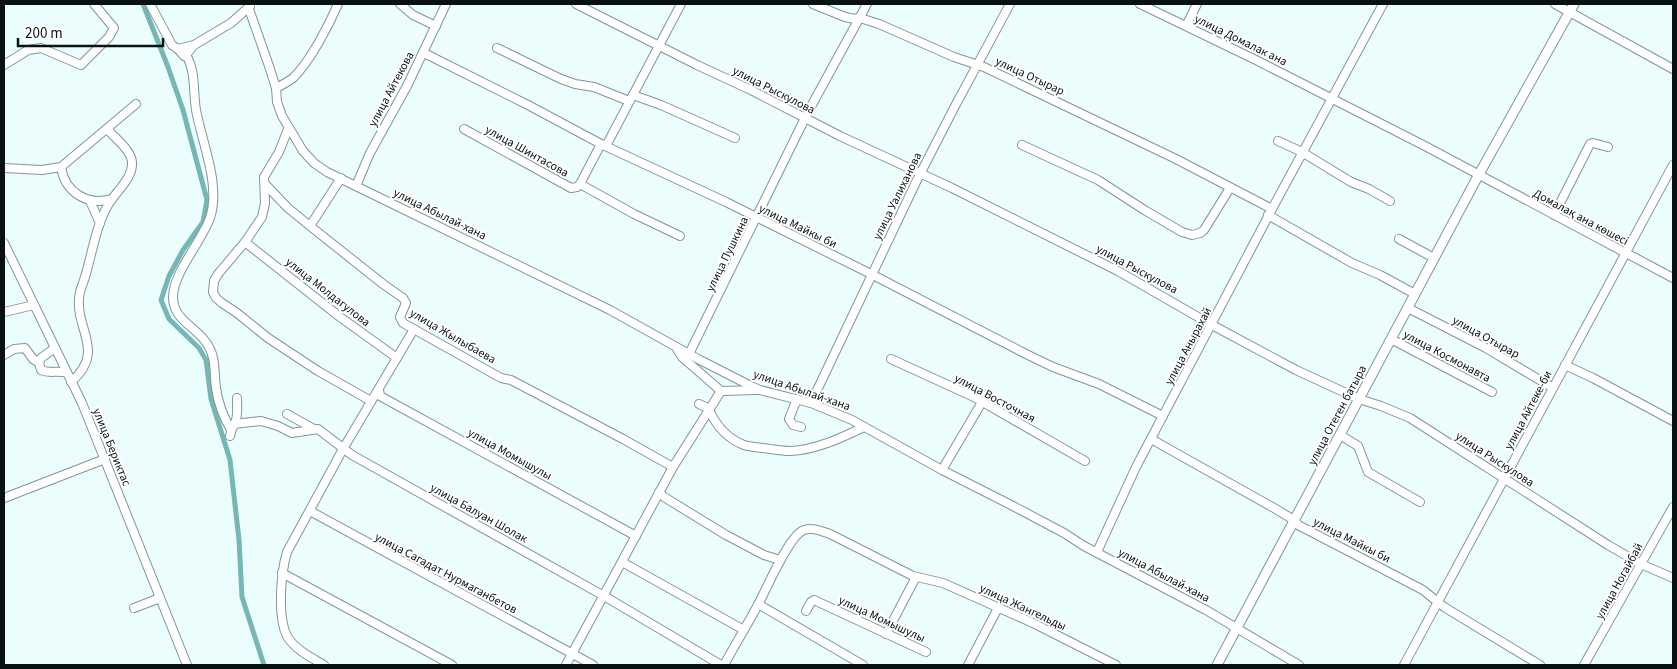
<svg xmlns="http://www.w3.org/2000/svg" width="1677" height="669" font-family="'Source Sans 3',sans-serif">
<rect width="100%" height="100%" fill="#ebfefd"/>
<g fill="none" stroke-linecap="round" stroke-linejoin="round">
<polyline stroke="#76b7b6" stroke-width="5" points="143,4 168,67 183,110 207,200 203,222 183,250 169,276 161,300 169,319 199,348 206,360 211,399 230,460 239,540 242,597 264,665"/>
<g stroke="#819696" stroke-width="10">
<g id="minor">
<polyline points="150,4 172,45 178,49 194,45"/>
<polyline points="250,4 249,9 269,66 276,88 277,102 282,116 303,151 314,163 327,172 610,310 698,359 753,387 760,390 811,403 852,420 942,470 1013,506 1064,533 1084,546 1206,610 1299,665"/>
<polyline points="400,4 413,15 436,26"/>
<polyline points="576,4 697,65 751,90 840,136 952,188 1118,271 1212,325 1296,370 1359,399 1381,406 1410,418 1608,545 1641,564 1673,578"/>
<polyline points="813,4 845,17 855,19 860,18 879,24 954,57 984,67 1176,159 1272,209"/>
<polyline points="1140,4 1256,60 1425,146 1673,278"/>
<polyline points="1555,4 1673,69"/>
<polyline points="1186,26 1197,4"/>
<polyline points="497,48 561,79 575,84 594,87 629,101"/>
<path d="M178,49L184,56L186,55C196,71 193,92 196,110C202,143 221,185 210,218C202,241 173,273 173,297C173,322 199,327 209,347C216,359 214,374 216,388C218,402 224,418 231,430"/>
<polyline points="424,53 528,105 601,144 726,202 871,274 1026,354 1053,367 1099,384 1163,416"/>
<polyline points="186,55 194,45 231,23 250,6"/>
<polyline points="4,65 28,50 41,48 81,65 109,37 114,28 94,4"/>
<path d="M276,88C282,85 288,82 293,78C310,62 329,25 338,4"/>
<polyline points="633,95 661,105 735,138"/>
<polyline points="288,129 279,152 264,177 265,203 262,217 245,242 218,274 214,281 213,292 216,298 222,303 237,313 268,338 318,371 371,401"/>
<polyline points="464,129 571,188 577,187 580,184 601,144"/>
<polyline points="1278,141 1302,152 1351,182 1369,189 1390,201"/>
<polyline points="1022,145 1098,180 1146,211 1182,232 1192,235 1200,233 1204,230 1230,188"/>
<polyline points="606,146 681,4"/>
<path d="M61,167C65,193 88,206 112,199"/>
<polyline points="4,168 42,170 61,167 136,104"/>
<polyline points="265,184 288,208 310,226 383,284 403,298 406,303 400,317 403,323 501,378 511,380 623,439 673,467"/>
<polyline points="580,184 634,214 680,236"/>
<polyline points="356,186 370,153 407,86 446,4"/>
<polyline points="90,201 100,223"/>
<polyline points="1268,215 1352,263 1380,275 1415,294"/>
<polyline points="1554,215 1590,144 1593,143 1608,147"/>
<polyline points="310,226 341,178"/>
<polyline points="1399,239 1434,258"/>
<polyline points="245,242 340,317 397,358"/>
<polyline points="4,243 82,403 187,665"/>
<polyline points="1408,308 1486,348 1553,388"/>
<polyline points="4,312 34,305"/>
<polyline points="1391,339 1492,392"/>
<polyline points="676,347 682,357 721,391 758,390"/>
<path d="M55,348L41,358L39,363L41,370C50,374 58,370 67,373"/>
<polyline points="689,354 808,112 867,4"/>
<polyline points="4,355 14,349 25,348 33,359 39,363"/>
<polyline points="891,359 974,397 1085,461"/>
<polyline points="1565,365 1593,378 1673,421"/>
<path d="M71,382C108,350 72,328 80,292C82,285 85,278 87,270C93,248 97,224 108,205C116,191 133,179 132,162C131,150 115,138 107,129"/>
<polyline points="379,390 380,396 636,536"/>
<polyline points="797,399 789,419 793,425 801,427"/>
<polyline points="811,403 916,182 954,108 1010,4"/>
<polyline points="699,404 710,409"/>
<path d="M709,410C716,425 728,439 744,445C750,447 757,447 763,448C772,449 781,451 790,451C816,450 841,438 864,427"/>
<polyline points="287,414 314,429"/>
<polyline points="234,424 261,421 278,426 292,433 318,429 352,455 604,596 721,665"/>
<polyline points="1340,435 1358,446 1368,472 1420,502"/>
<path d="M230,436C231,429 234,426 236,420C238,413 237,406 237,398"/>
<polyline points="1151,439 1274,508 1294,520 1298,525 1423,590 1444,607 1540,665"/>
<polyline points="942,470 982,402"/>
<polyline points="659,492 664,497 726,535 764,555 780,560"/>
<polyline points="4,498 105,459"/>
<polyline points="310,511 593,665"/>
<polyline points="1097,552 1136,467 1272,209 1383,4"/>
<polyline points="622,562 744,630"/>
<polyline points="282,573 452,665"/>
<polyline points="758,604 863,665"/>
<polyline points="134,608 160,598"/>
<polyline points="806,611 811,602 814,600 926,652"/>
<polyline points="886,634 916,577"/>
<path d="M324,665C312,658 294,649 287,636C277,617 281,572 287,552L343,449L414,329"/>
<polyline points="566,665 673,467 721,391"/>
<path d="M724,665C735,645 747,625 758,605C766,590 789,535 804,530C813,527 821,531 830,534L913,576L943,583L1033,623L1116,665"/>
<polyline points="968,665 998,608"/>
<polyline points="1404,665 1673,165"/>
<polyline points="1584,665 1673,507"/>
</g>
</g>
<g stroke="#819696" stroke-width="11">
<polyline id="major" points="1217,665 1478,176 1574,4"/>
</g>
<use href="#minor" stroke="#fff" stroke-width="8"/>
<use href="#major" stroke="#fff" stroke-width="9"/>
</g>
<g text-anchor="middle" stroke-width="4" stroke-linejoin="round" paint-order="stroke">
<g font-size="12" fill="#0a1111" stroke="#fff">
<text transform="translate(1241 40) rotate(26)" y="4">улица Домалак ана</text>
<text transform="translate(1030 76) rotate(25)" y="4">улица Отырар</text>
<text transform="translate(391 89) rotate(-62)" y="4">улица Айтекова</text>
<text transform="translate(774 90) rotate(27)" y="4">улица Рыскулова</text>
<text transform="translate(527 151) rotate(29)" y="4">улица Шинтасова</text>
<text transform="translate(897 196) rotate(-64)" y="4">улица Уалиханова</text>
<text transform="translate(440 214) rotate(26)" y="4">улица Абылай-хана</text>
<text transform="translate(1581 217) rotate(28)" y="4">Домалақ ана көшесі</text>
<text transform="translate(798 226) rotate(26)" y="4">улица Майкы би</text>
<text transform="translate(727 254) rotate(-64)" y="4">улица Пушкина</text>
<text transform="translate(1137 269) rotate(28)" y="4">улица Рыскулова</text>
<text transform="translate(328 292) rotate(38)" y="4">улица Молдагулова</text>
<text transform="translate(453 336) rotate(30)" y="4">улица Жылыбаева</text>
<text transform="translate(1486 337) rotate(29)" y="4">улица Отырар</text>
<text transform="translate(1188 346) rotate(-62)" y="4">улица Анырахай</text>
<text transform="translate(1447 356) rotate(28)" y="4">улица Космонавта</text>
<text transform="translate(802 390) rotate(19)" y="4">улица Абылай-хана</text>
<text transform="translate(995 398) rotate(28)" y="4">улица Восточная</text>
<text transform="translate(1528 410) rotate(-62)" y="4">улица Айтеке-би</text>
<text transform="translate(1337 415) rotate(-62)" y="4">улица Отеген батыра</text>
<text transform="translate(112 447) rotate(68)" y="4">улица Бериктас</text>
<text transform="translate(510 454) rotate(29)" y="4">улица Момышулы</text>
<text transform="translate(1495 459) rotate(33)" y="4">улица Рыскулова</text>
<text transform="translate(479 513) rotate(29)" y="4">улица Балуан Шолак</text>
<text transform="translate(1352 540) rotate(27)" y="4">улица Майкы би</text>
<text transform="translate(446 573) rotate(28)" y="4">улица Сагадат Нурмаганбетов</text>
<text transform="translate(1164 575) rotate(28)" y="4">улица Абылай-хана</text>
<text transform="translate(1619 581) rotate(-61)" y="4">улица Ногайбай</text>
<text transform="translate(1023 607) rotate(25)" y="4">улица Жангельды</text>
<text transform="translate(882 619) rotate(25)" y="4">улица Момышулы</text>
</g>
</g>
<rect width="1677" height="669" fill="none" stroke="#0a1111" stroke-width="10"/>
<path d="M18 38v8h145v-8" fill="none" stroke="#0a1111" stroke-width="2.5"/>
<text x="25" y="38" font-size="15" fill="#0a1111" stroke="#ffffff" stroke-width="4" paint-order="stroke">200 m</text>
</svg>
